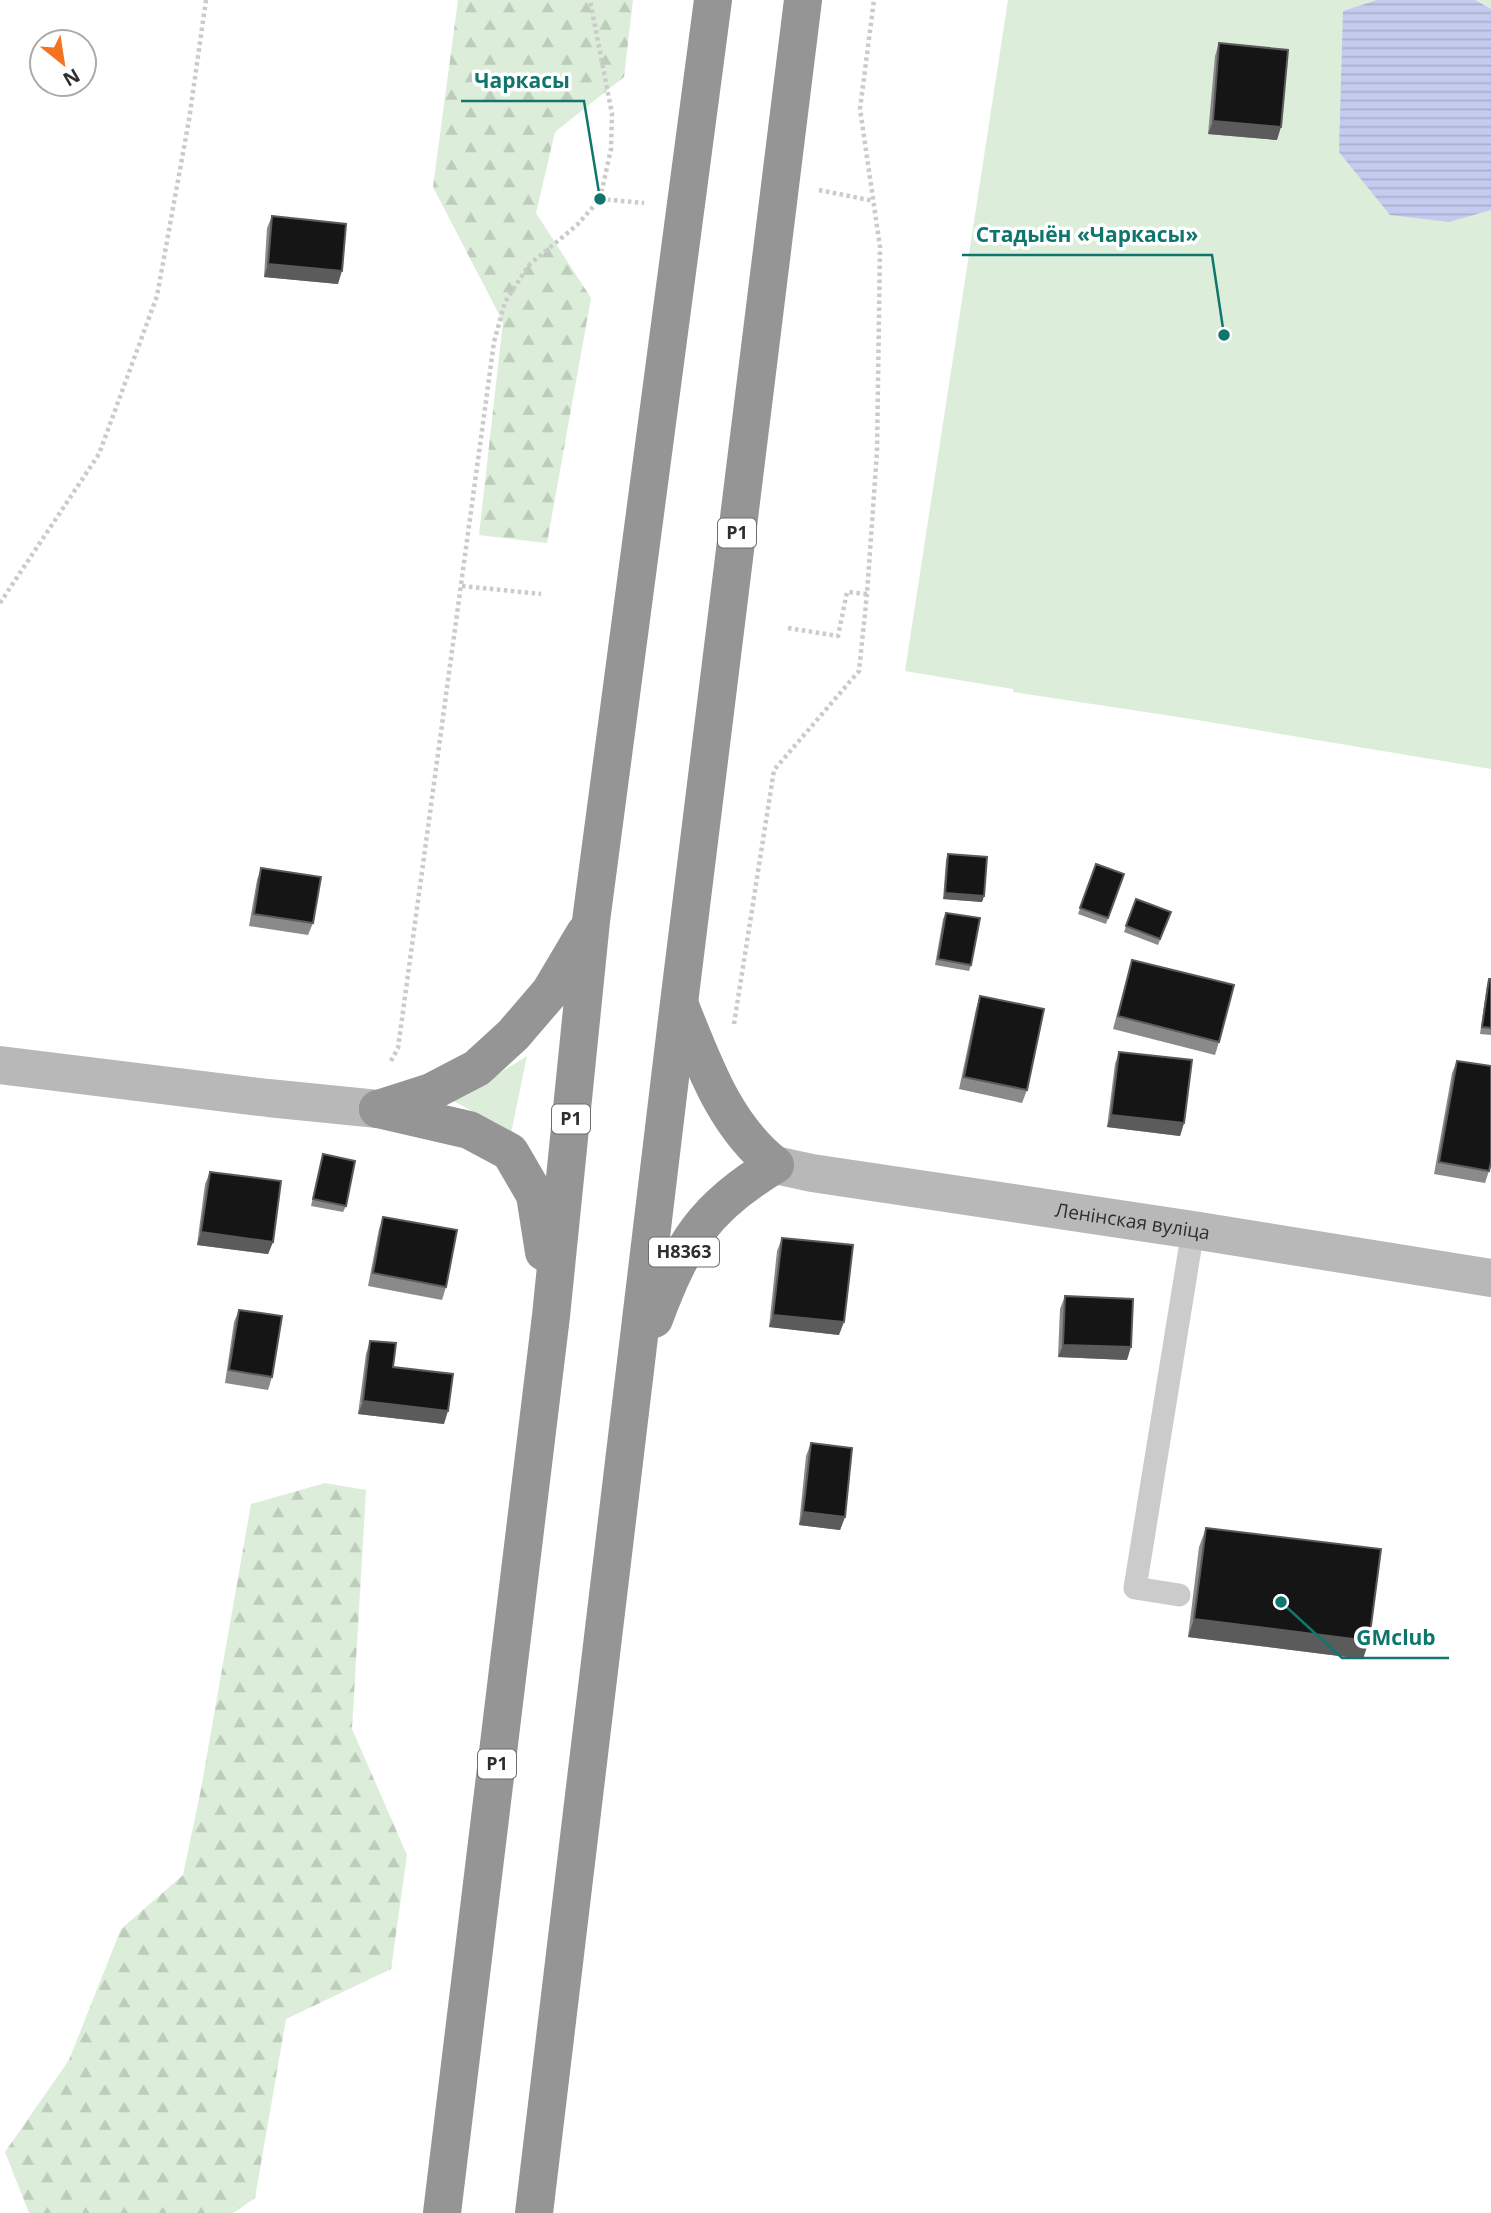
<svg xmlns="http://www.w3.org/2000/svg" width="1491" height="2213" font-family="'Open Sans',sans-serif">
<defs>
<pattern id="forest-firs" width="22" height="20" patternUnits="userSpaceOnUse" patternTransform="scale(1.75)"><rect width="22" height="20" fill="#dcedda"/><path d="M5 1l3.5 6h-7zM16 11l3.5 6h-7z" fill="#bdccbb"/></pattern>
<pattern id="water-rules" width="6" height="5" patternUnits="userSpaceOnUse" patternTransform="scale(1.75)"><rect width="6" height="5" fill="#c4cbef"/><path d="M0 2.5h6" fill="none" stroke="#a9afcd"/></pattern>
</defs>
<rect width="100%" height="100%" fill="#fff"/>
<g fill="#dcedda">
<polygon points="1008,0 1491,0 1491,769 1185,718 1013,692 1013,689 905,671"/>
<polygon points="527,1056 511,1133 454,1101"/>
</g>
<g fill="url(#forest-firs)">
<polygon points="458,0 633,0 624,77 555,132 536,213 591,298 547,543 479,535 503,322 433,187"/>
<polygon points="325,1483 366,1490 352,1729 407,1855 391,1969 286,2019 255,2198 233,2213 29,2213 5,2152 69,2060 121,1929 183,1875 201,1789 251,1504"/>
</g>
<polygon fill="url(#water-rules)" points="1377,0 1475,0 1491,9 1491,210 1449,222 1390,215 1339,152 1343,11"/>
<g fill="none" stroke-linecap="round" stroke-linejoin="round">
<g stroke="#cbcbcb" stroke-width="4.5" stroke-dasharray="3.5 3.5" stroke-linecap="butt">
<polyline points="819,190 874,201"/>
<polyline points="600,199 644,203"/>
<polyline points="462,586 541,594"/>
<polyline points="0,603 99,454 157,296 189,120 206,0"/>
<polyline points="788,628 838,636 847,592 867,594 877,452 880,247 860,109 874,0"/>
<polyline points="734,1024 774,770 859,671 867,594"/>
<polyline points="391,1061 398,1048 494,342 505,302 529,265 577,225 600,199 611,149 612,114 590,0"/>
</g>
<polyline stroke="#cbcbcb" stroke-width="23" points="1179,1595 1135,1588 1193,1230"/>
<g stroke="#b8b8b8" stroke-width="38">
<polyline points="0,1065 268,1098 378,1109"/>
<path id="s1" d="M775,1165L812,1173L1193,1230L1491,1278"/>
</g>
<g stroke="#959595" stroke-width="38">
<polyline points="378,1109 469,1130 510,1152 535,1195 544,1252"/>
<polyline points="378,1109 431,1092 477,1068 513,1035 550,992 585,933"/>
<path d="M654,1319C682,1244 704,1207 775,1165C725,1126 704,1065 681,1008"/>
<polyline points="442,2213 551,1316 591,921 713,0"/>
<polyline points="534,2213 679,1003 803,0"/>
</g>
</g>
<g fill="#8a8a8a">
<polygon points="1219,43 1277,140 1208,134 1215,56"/>
<polygon points="272,216 338,284 264,277 267,228"/>
<polygon points="948,854 984,896 982,902 943,899 946,860"/>
<polygon points="1096,864 1124,874 1106,924 1078,914"/>
<polygon points="261,868 313,923 308,935 249,926 257,880"/>
<polygon points="1136,899 1171,912 1158,945 1124,932"/>
<polygon points="946,913 971,965 969,971 935,965 943,919"/>
<polygon points="1132,960 1219,1042 1215,1055 1113,1029 1128,973"/>
<polygon points="1489,979 1491,979 1491,1035 1480,1034 1487,985"/>
<polygon points="980,996 1027,1090 1022,1103 959,1089 976,1009"/>
<polygon points="1119,1052 1184,1123 1180,1136 1107,1127 1115,1064"/>
<polygon points="1457,1061 1489,1171 1485,1183 1434,1174 1452,1073"/>
<polygon points="323,1154 346,1206 343,1212 311,1206"/>
<polygon points="210,1172 273,1242 268,1254 197,1245 205,1184"/>
<polygon points="383,1217 446,1287 442,1300 368,1286 379,1229"/>
<polygon points="782,1238 839,1335 769,1327 777,1251"/>
<polygon points="1065,1296 1127,1360 1058,1357 1060,1309"/>
<polygon points="239,1310 272,1377 268,1390 225,1383 234,1322"/>
<polygon points="370,1341 393,1367 444,1424 358,1414 366,1354"/>
<polygon points="811,1443 845,1517 840,1530 799,1525 806,1456"/>
<polygon points="1206,1528 1363,1659 1188,1637 1199,1547"/>
</g>
<g fill="#5b5b5b">
<polygon points="1213,121 1281,127 1277,140 1208,134"/>
<polygon points="268,264 342,271 338,284 264,277"/>
<polygon points="945,893 984,896 982,902 943,899"/>
<polygon points="1111,1115 1184,1123 1180,1136 1107,1127"/>
<polygon points="201,1232 273,1242 268,1254 197,1245"/>
<polygon points="773,1315 844,1322 839,1335 769,1327"/>
<polygon points="1063,1345 1131,1347 1127,1360 1058,1357"/>
<polygon points="363,1401 448,1411 444,1424 358,1414"/>
<polygon points="803,1512 845,1517 840,1530 799,1525"/>
<polygon points="1194,1619 1369,1641 1363,1659 1188,1637"/>
</g>
<g fill="#151515" stroke="#5b5b5b" stroke-width="2">
<polygon points="1219,43 1288,50 1281,127 1213,121"/>
<polygon points="272,216 346,224 342,271 268,264"/>
<polygon points="948,854 987,857 984,896 945,893"/>
<polygon points="1096,864 1124,874 1108,918 1080,908"/>
<polygon points="261,868 321,877 313,923 254,914"/>
<polygon points="1136,899 1171,912 1160,939 1126,926"/>
<polygon points="946,913 980,918 971,965 938,959"/>
<polygon points="1132,960 1234,985 1219,1042 1118,1016"/>
<polygon points="1489,979 1491,979 1491,1028 1482,1027"/>
<polygon points="980,996 1044,1009 1027,1090 964,1077"/>
<polygon points="1119,1052 1192,1060 1184,1123 1111,1115"/>
<polygon points="1457,1061 1491,1066 1491,1162 1489,1171 1439,1162"/>
<polygon points="323,1154 355,1161 346,1206 313,1199"/>
<polygon points="210,1172 281,1181 273,1242 201,1232"/>
<polygon points="383,1217 457,1230 446,1287 373,1273"/>
<polygon points="782,1238 853,1245 844,1322 773,1315"/>
<polygon points="1065,1296 1133,1299 1131,1347 1063,1345"/>
<polygon points="239,1310 282,1316 272,1377 229,1370"/>
<polygon points="370,1341 396,1343 393,1367 453,1374 448,1411 363,1401"/>
<polygon points="811,1443 852,1448 845,1517 803,1512"/>
<polygon points="1206,1528 1381,1549 1369,1641 1194,1619"/>
</g>
<g text-anchor="middle" stroke-width="7" stroke-linejoin="round" paint-order="stroke">
<g fill="#fff" stroke="#6d6d6d" stroke-width="2">
<rect x="718" y="518.5" width="38" height="29" rx="5"/>
<rect x="552" y="1104.5" width="38" height="29" rx="5"/>
<rect x="649" y="1237.5" width="70" height="29" rx="5"/>
<rect x="478" y="1749.5" width="38" height="29" rx="5"/>
</g>
<g font-size="18" font-weight="bold" fill="#2e2e2e">
<text x="737" y="539">Р1</text>
<text x="571" y="1125">Р1</text>
<text x="684" y="1258">Н8363</text>
<text x="497" y="1770">Р1</text>
</g>
<g font-size="19" fill="#2e2e2e" stroke="#fff">
<text dy="7" stroke="none"><textPath href="#s1" startOffset="362">Ленінская вуліца</textPath></text>
</g>
</g>
<path fill="none" stroke="#0f766e" stroke-width="2.5" d="M600 199L584 101H461M1224 335L1212 255H962M1281 1602L1342 1658H1449"/>
<g fill="#0f766e" stroke="#fff" stroke-width="2.5">
<circle cx="600" cy="199" r="7"/>
<circle cx="1224" cy="335" r="7"/>
<circle cx="1281" cy="1602" r="7"/>
</g>
<g font-size="21" text-anchor="middle" font-weight="bold" fill="#0f766e" stroke="#fff" stroke-width="7" stroke-linejoin="round" paint-order="stroke">
<text x="522" y="88">Чаркасы</text>
<text x="1087" y="242">Стадыён «Чаркасы»</text>
<text x="1396" y="1645">GMclub</text>
</g>
<g transform="translate(63 63) rotate(150)"><circle r="33" fill="#ffffff" stroke="#ababab" stroke-width="2"/>
<path d="M0-5L12 26L0 18L-12 26Z" fill="#f57220"/>
<text y="-10" font-size="19" font-weight="bold" text-anchor="middle" fill="#2e2e2e">N</text>
</g>
</svg>
